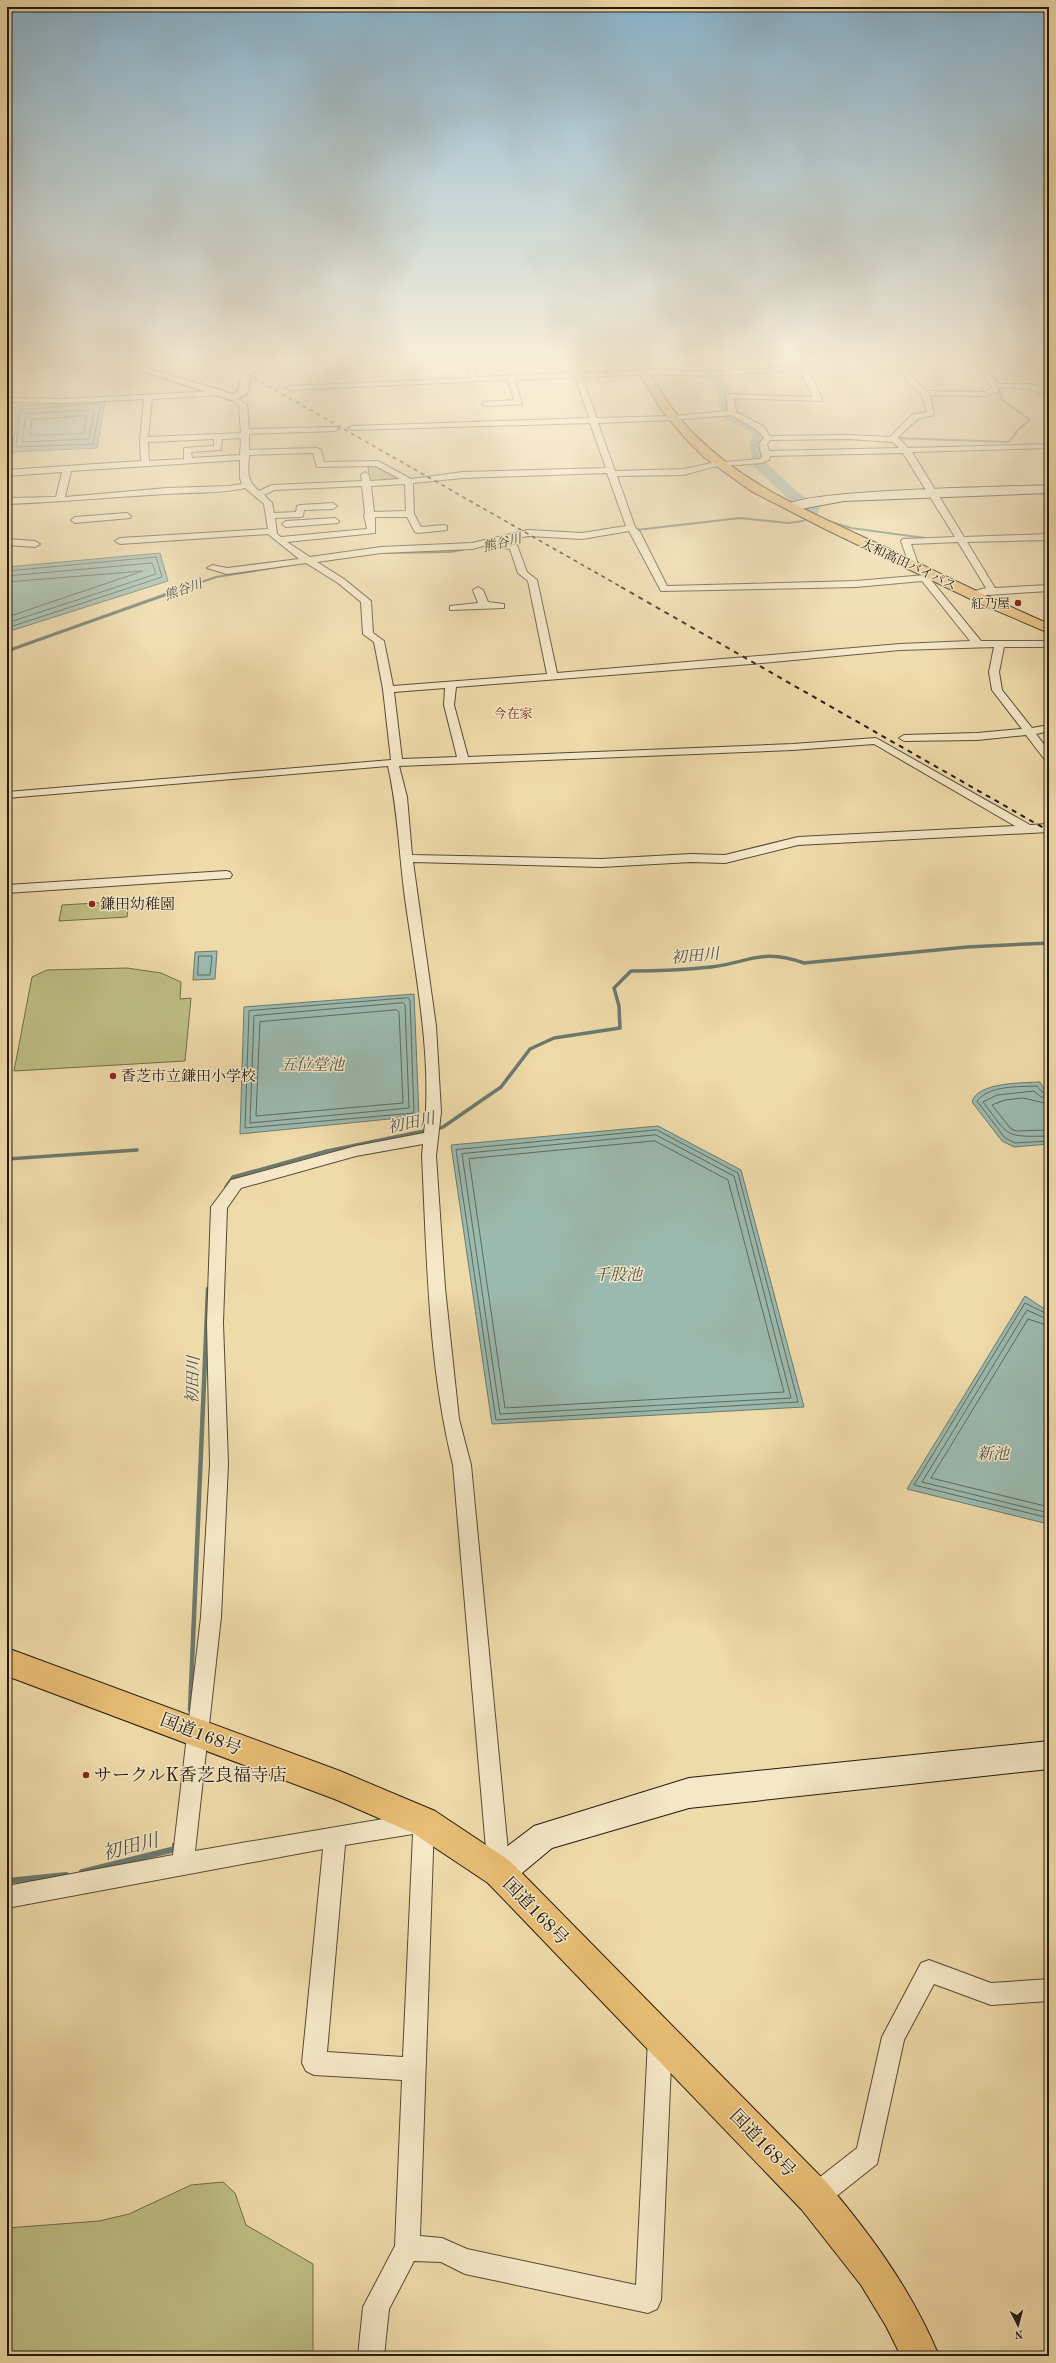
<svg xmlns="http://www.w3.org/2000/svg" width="1056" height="2363" font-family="'Old Standard TT','Noto Serif JP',serif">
<rect width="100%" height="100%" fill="#efdaa9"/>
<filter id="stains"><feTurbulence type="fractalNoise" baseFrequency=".005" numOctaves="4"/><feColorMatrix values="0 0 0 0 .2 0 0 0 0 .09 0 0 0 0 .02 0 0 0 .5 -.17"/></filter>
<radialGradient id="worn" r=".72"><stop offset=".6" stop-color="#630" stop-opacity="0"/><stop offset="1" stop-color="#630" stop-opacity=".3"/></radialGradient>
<g fill="#bebe84" stroke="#706c4a">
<polygon points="373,464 402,478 370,482 368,467"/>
<polygon points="129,901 127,917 59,921 62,905"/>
<polygon points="127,968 161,973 181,982 180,999 191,998 185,1061 14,1071 32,977 47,970"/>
<polygon points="223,2182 235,2193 246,2225 313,2264 313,2356 7,2356 7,2228 99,2221 129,2214 191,2185"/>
</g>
<g fill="#9bbaaf" stroke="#6b7a6f">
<polygon points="105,400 97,448 11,452 16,424 15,406"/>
<polygon points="160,553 168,581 7,632 7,567"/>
<polygon points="217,951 215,979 193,980 195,952"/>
<polygon points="414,994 419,1116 240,1134 244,1007"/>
<path d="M1040,1082L1044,1089L1049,1088V1144L1014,1147L1002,1141L972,1102C977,1082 1023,1083 1040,1082Z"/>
<polygon points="658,1126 741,1170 804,1407 492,1424 451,1145"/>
<polygon points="1025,1296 1049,1312 1049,1522 1044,1523 907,1489"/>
</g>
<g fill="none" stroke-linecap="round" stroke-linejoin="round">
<g stroke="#5f6a60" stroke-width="1">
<polygon points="98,404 100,406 93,444 16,447 20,410"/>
<polygon points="92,410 94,412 89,439 22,442 26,414"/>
<polygon points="85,416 87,418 83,434 30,435 32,420"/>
<polyline points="7,571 156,557 162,577 7,628"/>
<polyline points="7,576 152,563 156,574 7,623"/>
<polyline points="7,582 143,571 7,617"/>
<polygon points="199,956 212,956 210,975 198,975"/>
<polygon points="408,998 410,1000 414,1113 245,1128 249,1011"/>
<polygon points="403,1003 405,1005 409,1108 250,1123 254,1016"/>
<polygon points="397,1010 399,1012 403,1103 256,1116 260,1022"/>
<path d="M1049,1092H1042L1037,1086C1019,1087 989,1085 977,1101L1005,1138L1015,1143L1049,1141"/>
<path d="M1049,1098L1041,1097L1034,1091L997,1095L983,1102C1010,1137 1003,1137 1049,1136"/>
<polyline points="1049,1104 1023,1098 1005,1100 992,1105 1011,1129 1016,1131 1049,1130"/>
<polygon points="657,1130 738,1173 798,1402 496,1420 456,1150"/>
<polygon points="656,1135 734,1176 791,1398 500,1414 462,1154"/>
<polygon points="655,1141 728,1180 784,1392 505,1408 469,1159"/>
<polyline points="1049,1315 1025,1303 914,1485 1049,1518"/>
<polyline points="1049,1320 1027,1310 922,1482 1049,1513"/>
<polyline points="1049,1326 1028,1319 931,1478 1049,1507"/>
</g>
<g stroke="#6b7a6f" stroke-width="2">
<polyline points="760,437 818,436"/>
<path d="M895,438L1009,442L1019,429L1030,420L1001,399C1001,385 992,375 986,362"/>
<polyline points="825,520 851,528 925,538"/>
<polyline points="619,532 740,518 788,523 803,521 810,516"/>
<polyline points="378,553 450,552 492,544"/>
<polyline points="184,588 216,577 310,562"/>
</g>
<polyline stroke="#6b7a6f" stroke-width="3" points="7,651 187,587"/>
<g stroke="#6b7a6f" stroke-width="3.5">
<path d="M435,1129L443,1127L501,1087L530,1049L554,1038L620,1028L619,1006L614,988L631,971C658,971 684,970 711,967C750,962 763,948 804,963L967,947L1049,943"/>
<polyline points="7,1159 137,1150"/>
<polyline points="226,1187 233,1177 327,1151 429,1130"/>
</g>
<polyline stroke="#6b7a6f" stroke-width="4.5" points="190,1710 208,1289"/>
<g stroke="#6b7a6f" stroke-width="6">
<polyline points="82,1872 175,1849 175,1845"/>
<polyline points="7,1881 66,1875"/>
</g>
<path fill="#9bbaaf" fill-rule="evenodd" d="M679,362C696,359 727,374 731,393C732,400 728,407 735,413C743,420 758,421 765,430L767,437L763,443L766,463L799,493L820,507L816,518H806L804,515L805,509L789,499L754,467L749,443L753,437L752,432L724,418L717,403C723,374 691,379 679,362Z"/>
<g stroke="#564a36" stroke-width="2">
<g id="street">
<path d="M467,362H474L477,377L573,373L570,362H576L580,373L657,370L706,372L803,366L902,365L907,362H965L962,364L912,365L907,368L915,380L927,391L985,392L992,388L979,368V362H985L987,368L997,384H1030L1049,390V395C1029,389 1022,387 999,388V391L986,396L930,395L934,415L918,419L898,437L908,448L1049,444V448L912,452L964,537L1049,534V540L967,542L995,588L1049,585V591L971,596V592L986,588L958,542L911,544L919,567L911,569L901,541L903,539L955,537L903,453L770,456L769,460L762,463L712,467L684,475L617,476L635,527L640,532L667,586L856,581L937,574L942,577L940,579L931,580L981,641H1049V647H1004L999,672L1002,690L1032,728L1049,725V731L1036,734L1049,751V761L1045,760L1026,735L977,740L904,741L899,738L904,735L977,733L1022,729L992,690L989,672L994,647L900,650L751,664L456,687L454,705L468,757L793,744L876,738L1030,825L1049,824V832L798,845L725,863L691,862L601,867L413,862L436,1026L441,1112L436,1156L445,1288L459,1419L471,1465L510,1872L507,1880L499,1883L491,1880L488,1872L453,1465C428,1365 427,1259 422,1156L423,1144L356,1156L241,1188L227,1208L223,1323L228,1464L221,1617L195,1851L424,1812L431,1815L434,1822L420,2236L442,2238L467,2249L636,2285L648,2040L652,2032L660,2028L668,2032L672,2040L661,2300L657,2309L648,2313L465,2274L441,2262L414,2261L389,2309L384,2356H358L363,2307L395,2246L402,2080L314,2075L306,2071L302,2063L323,1849L7,1908V1886L173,1855L201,1617L210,1464L207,1323L211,1207L231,1180L356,1146L424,1133C433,1060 415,971 405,898C399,854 398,810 388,766L7,798V792L391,760L383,689L374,642L363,634L361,602L338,583L306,563L227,574L207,568L212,565L227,568L299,559L268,534L120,544L115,541L120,538L268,529L264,504L245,488C219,494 193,492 166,494C113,497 60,502 7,504V498L56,497L62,472L7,476V470L141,461L140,440L144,399L64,403L7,402V398L64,399L217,391L221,393L220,395L152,399L148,437L241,433L239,406L230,398L234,396L247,405L249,429L335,427L339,429L335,431L249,434V450L317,448L321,450L324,462L378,461L411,479L463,472L606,468L590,423L352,430L348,428L352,426L589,418L575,377L515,380L522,404L486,406L482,404L483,402L514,400L508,380L290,390L286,388L290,386L470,378ZM901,369L909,383L921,394L927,412L912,415L890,437L849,435L770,436L763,426L736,412L734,398L821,401L822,399L808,370ZM800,370L813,397L730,394L726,396L728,411L673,416L597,418L582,377L657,374L706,376ZM731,415L757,430L764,438L759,444L762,457L760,459L712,463L684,469L615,471L598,423L673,420ZM241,438L240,455L192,458L191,452L221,450L222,439ZM214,439V446L184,448V459L149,461L148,442ZM849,439L893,442L899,448L769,451L767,444L770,440ZM313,453L317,467L376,466L400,479L370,481L369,475L365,472L361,475L362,481L272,485L259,491C246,480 248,471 249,455ZM240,460V478L242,484L229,486L167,488L65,497L71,471ZM607,473L626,526L582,533L528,530L472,543L381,547L310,557L287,542L375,533V517H407L415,532L418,533L447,530V526L444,525L421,527L414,514L413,483L463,478ZM405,484L406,511L374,512L371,486ZM362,486L365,513L364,515L367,529L281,537L277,534L275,518L300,517L303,516L304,510L333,509L337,506L333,503L300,505L297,506L296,512L274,513L272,503L264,495L274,490ZM629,531L661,591L856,587L922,581L970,641L900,644L557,673L537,580L527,572L517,545L497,543L528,536L582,539ZM487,545L510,549L518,573L528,581L547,674L393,686L384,641L373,633L371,601L344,579L317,562L381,553L472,549ZM445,688L444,705L457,757L402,759L394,692ZM874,744L1015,826L798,837L725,855L691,854L601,859L412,855L407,797L399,766L793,750ZM413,1834L403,2057L327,2052L345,1845Z"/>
<polygon points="1005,362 1013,362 1023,372 1023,376 1017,376"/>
<polygon points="252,366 267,368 268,370 264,372 249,370 248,368"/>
<polygon points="127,513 131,516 130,518 75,523 71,520 75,517"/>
<polygon points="335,518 339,521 338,523 286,527 282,524 286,521"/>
<polygon points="7,539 35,541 40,544 35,547 7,545"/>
<polygon points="478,587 483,590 488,602 504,604 504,608 450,610 450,606 478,603 473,590"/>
<polygon points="226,871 230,872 232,875 230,878 7,893 7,885"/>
<polygon points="929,1960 991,1983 1049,1979 1049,2001 991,2005 934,1984 904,2040 877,2164 824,2206 815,2209 806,2206 803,2197 806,2188 857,2148 882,2037 921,1963"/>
</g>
</g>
<g stroke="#231a10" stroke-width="2">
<g id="secondary">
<polygon points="114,362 128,362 233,394 238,391 241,376 247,368 246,362 256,362 257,368 251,376 247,394 234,401"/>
<path d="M1049,485V493L844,501L790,511L784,507C796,489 1015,487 1049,485Z"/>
<polygon points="1049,1741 1049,1769 689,1808 552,1848 510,1883 499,1887 488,1883 484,1872 488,1861 534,1826 689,1778"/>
</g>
</g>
<g stroke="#231a10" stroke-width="2">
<g id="highway">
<path d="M632,362H642C658,386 672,412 693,433C747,488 819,516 887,548C941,574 994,600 1049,624V633L981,604L827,530L751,491L705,458L685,438L663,412Z"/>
<path d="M7,1648L340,1771L435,1811L510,1861L828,2184C873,2238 912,2291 939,2356H901L886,2326L861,2285L802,2210L488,1883L413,1833L337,1800L7,1676Z"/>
</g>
</g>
<use href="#street" fill="#f5e7c7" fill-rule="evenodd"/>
<use href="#secondary" fill="#f5e7c7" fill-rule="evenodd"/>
<use href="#highway" fill="#e8bd74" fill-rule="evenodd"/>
<polyline stroke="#231a10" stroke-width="1.5" stroke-dasharray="4 4" stroke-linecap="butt" points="226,362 623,588"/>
<polyline stroke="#231a10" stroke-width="2" stroke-dasharray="5 5" stroke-linecap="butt" points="621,587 1049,831"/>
</g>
<linearGradient id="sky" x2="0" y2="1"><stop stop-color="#89b6d1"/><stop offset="0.52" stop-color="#f8eed8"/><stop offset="1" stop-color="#f8eed8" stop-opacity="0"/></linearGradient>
<rect width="1056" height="692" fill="url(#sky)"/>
<g fill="#8f2418" stroke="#f5e7c7" stroke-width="1.5">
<circle cx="1018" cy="603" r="4"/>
<circle cx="92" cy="904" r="4"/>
<circle cx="113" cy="1076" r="4"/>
<circle cx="86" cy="1775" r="4"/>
</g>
<g text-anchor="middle" stroke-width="3" stroke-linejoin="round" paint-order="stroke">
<g font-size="13" font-style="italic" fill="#4d5248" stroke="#f5e7c7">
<text transform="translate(502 542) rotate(-14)" y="5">熊谷川</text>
<text transform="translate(183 589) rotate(-19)" y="5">熊谷川</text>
</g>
<g font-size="13" fill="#231a10" stroke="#f5e7c7">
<text transform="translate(909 564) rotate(25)" y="5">大和高田バイパス</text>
</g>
<g font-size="13" fill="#231a10" stroke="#f5e7c7" text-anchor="end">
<text x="1010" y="608">紅乃屋</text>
</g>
<g font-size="13" fill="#7a1f14" stroke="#f5e7c7">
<text x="513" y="718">今在家</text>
</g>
<g font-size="15" fill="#231a10" stroke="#f5e7c7" text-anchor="start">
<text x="100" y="909">鎌田幼稚園</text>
<text x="121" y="1081">香芝市立鎌田小学校</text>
</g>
<g font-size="16" font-style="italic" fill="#4d5248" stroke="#f5e7c7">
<text transform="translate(695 955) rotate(-5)" y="6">初田川</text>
<text x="312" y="1070">五位堂池</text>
<text transform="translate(411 1122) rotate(-12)" y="6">初田川</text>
<text x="618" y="1280">千股池</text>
<text transform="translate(192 1380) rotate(-88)" y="6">初田川</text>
<text x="993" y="1459">新池</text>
</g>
<g font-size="18" fill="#231a10" stroke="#f5e7c7">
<text transform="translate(201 1734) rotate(21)" y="6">国道168号</text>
<text transform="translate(536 1911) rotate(46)" y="6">国道168号</text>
<text transform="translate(763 2143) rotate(46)" y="6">国道168号</text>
</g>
<g font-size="18" fill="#231a10" stroke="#f5e7c7" text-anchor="start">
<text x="94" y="1781">サークルK香芝良福寺店</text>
</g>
<g font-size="19" font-style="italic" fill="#4d5248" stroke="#f5e7c7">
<text transform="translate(130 1846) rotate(-14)" y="7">初田川</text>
</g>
</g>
<rect width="1056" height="2363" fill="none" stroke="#efdaa9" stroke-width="24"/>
<rect x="8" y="8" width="1040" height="2347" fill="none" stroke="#231a10" stroke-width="2"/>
<rect x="12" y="12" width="1032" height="2339" fill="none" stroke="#231a10"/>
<g transform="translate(1018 2325) rotate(174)" stroke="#f5e7c7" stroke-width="3" paint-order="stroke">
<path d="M0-3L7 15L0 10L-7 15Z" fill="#231a10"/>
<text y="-6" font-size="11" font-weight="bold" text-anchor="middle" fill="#231a10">N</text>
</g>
<rect width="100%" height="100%" filter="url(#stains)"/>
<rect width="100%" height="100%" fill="url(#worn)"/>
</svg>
